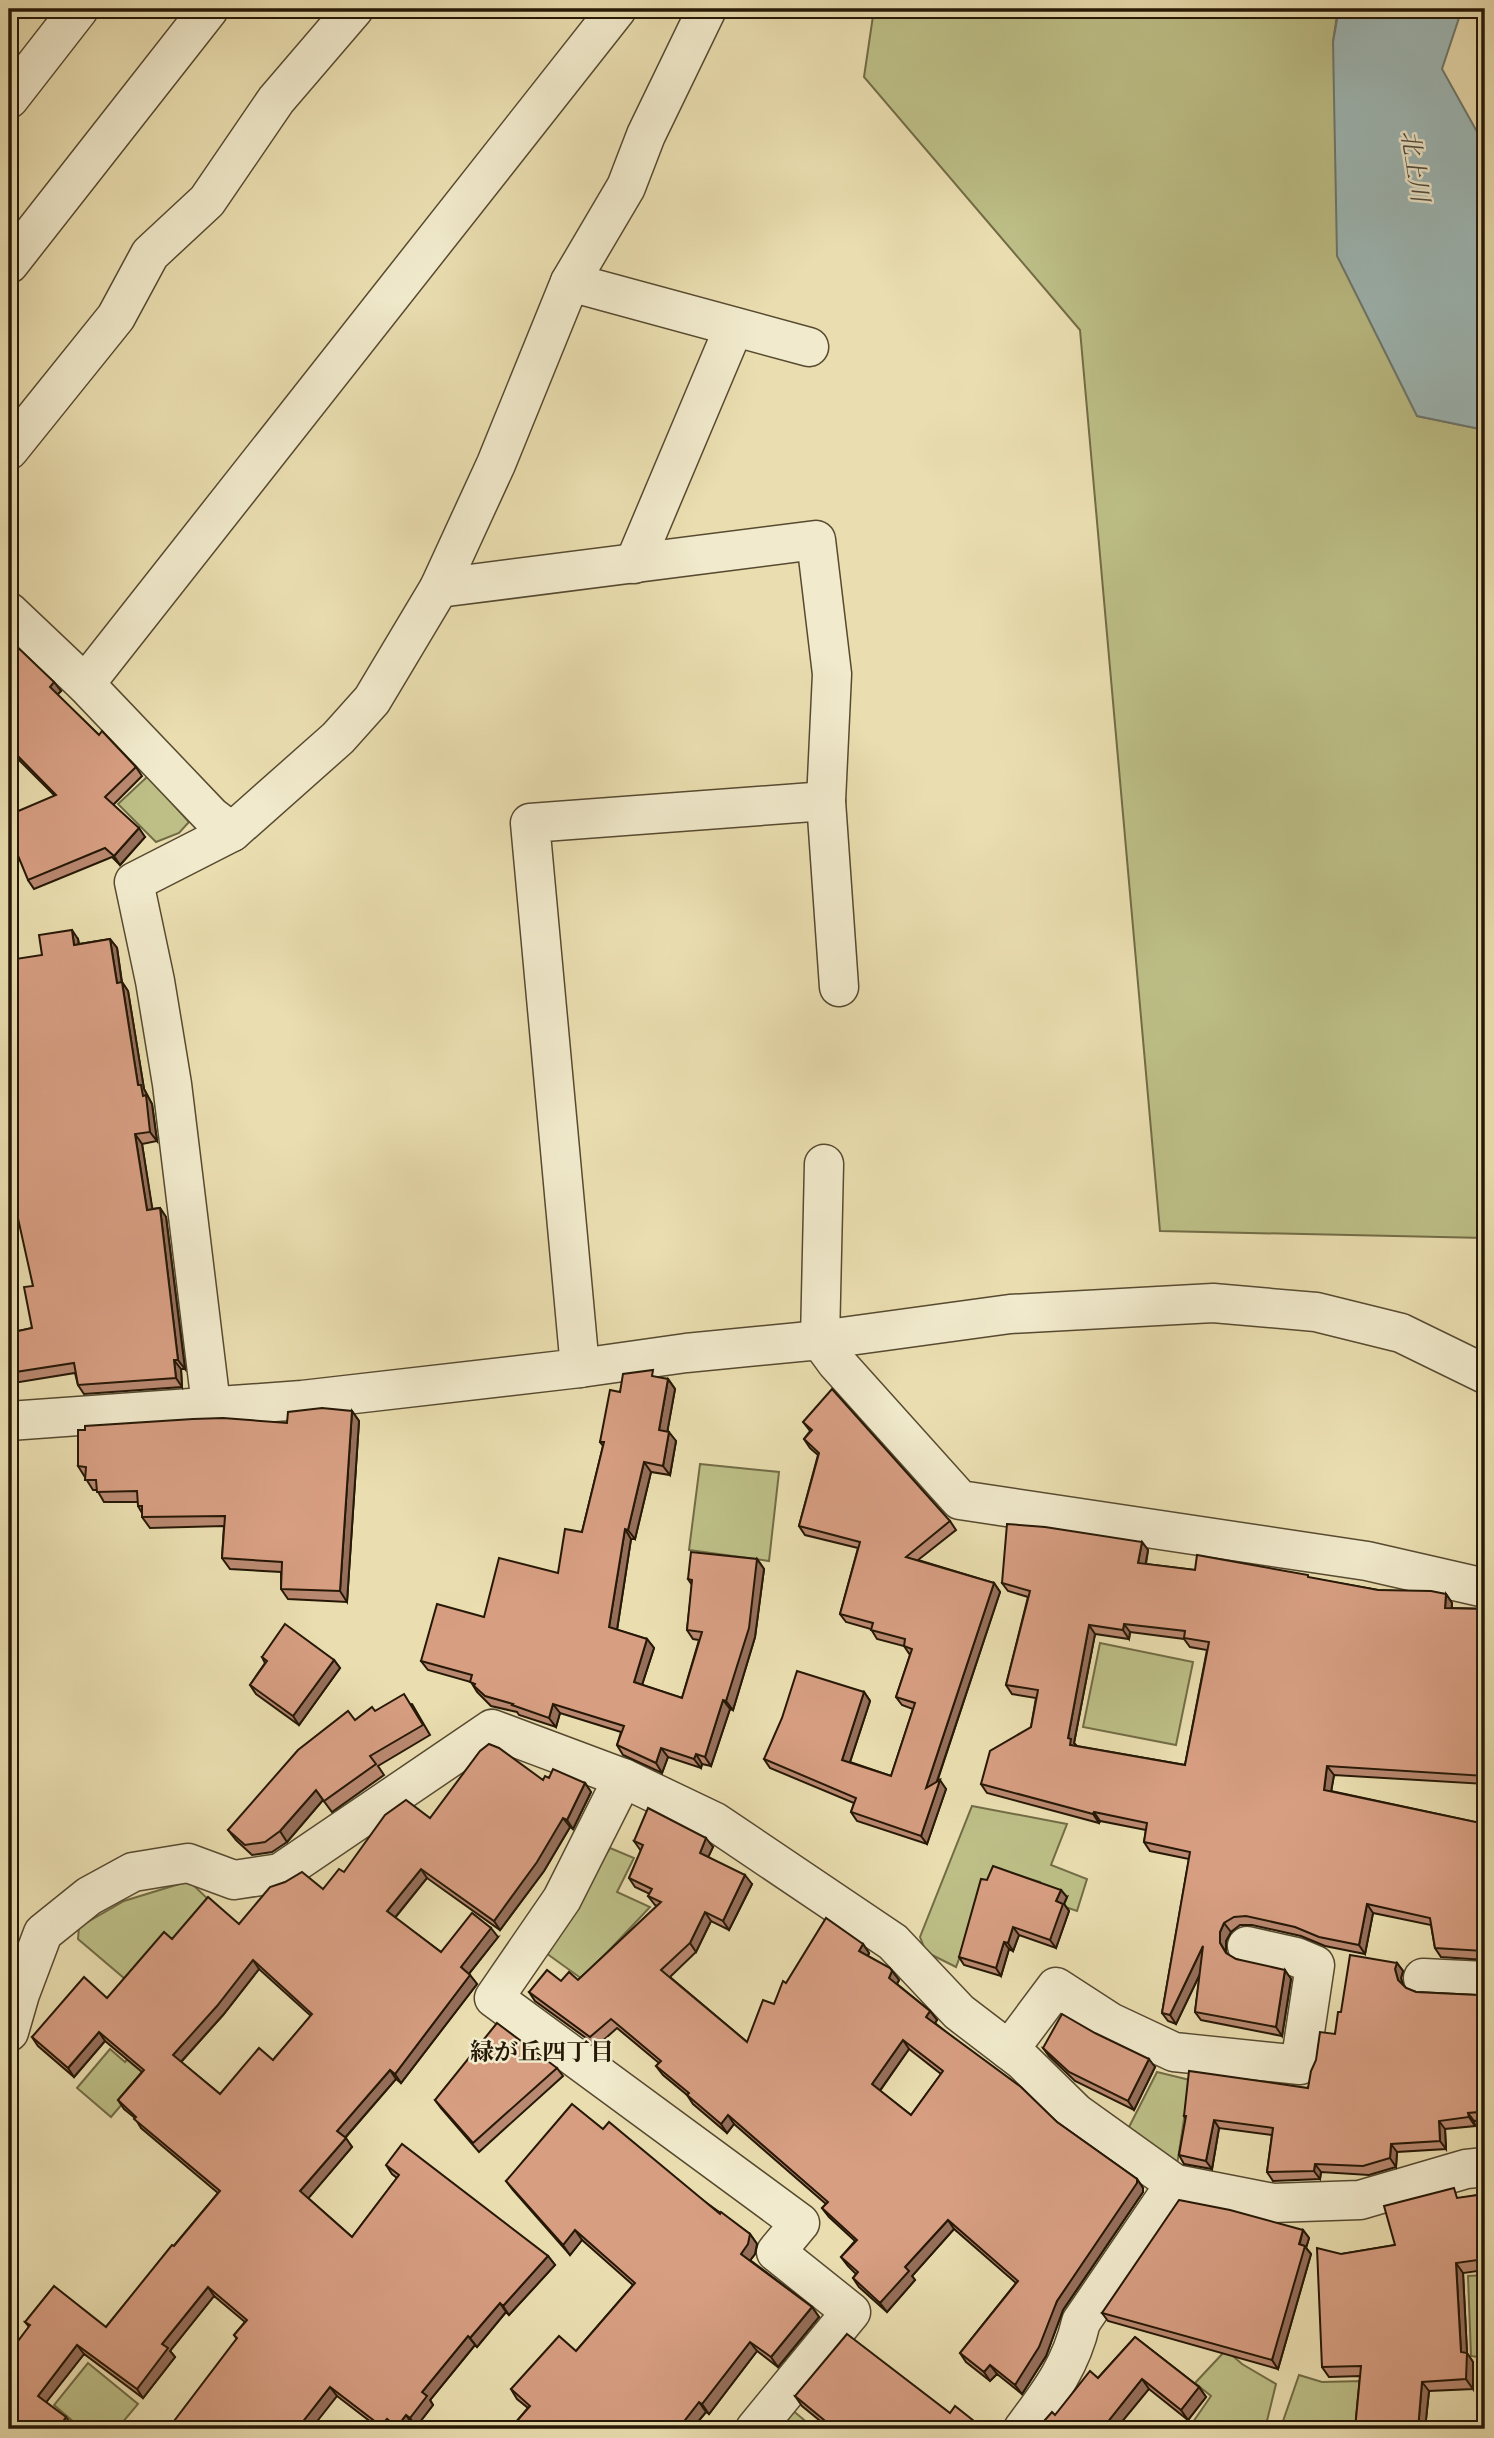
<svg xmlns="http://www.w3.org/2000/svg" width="1494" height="2438" font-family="'IM FELL French Canon','Noto Serif JP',serif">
<rect width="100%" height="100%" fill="#eadeb0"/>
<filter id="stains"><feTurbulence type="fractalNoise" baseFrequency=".00286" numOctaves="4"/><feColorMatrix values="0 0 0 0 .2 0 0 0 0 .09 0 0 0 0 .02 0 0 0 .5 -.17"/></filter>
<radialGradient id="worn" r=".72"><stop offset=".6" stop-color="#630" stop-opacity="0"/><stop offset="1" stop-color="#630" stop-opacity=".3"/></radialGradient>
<g fill="#bdbf87" stroke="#726c46" stroke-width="2">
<polygon points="874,9 1338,9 1333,42 1417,416 1485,430 1485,1238 1160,1231 1080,330 864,77"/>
<polygon points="148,776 189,822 179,833 156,842 118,804"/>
<polygon points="700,1464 779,1472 769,1561 689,1550"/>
<polygon points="1100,1643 1193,1662 1176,1745 1083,1727"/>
<polygon points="972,1806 1067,1824 1051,1865 1087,1879 1077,1911 1039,1898 1040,1882 993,1868 956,1967 926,1952 920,1937"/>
<polygon points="610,1848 634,1858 617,1892 650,1907 582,1979 546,1953"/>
<polygon points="189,1881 212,1903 177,1941 171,1938 131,1984 78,1939 79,1927 124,1901"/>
<polygon points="141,2044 160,2060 111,2117 77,2088 110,2049 125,2062"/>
<polygon points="1157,2072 1190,2080 1177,2165 1127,2131"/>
<polygon points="1485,2275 1485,2395 1479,2395 1478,2357 1471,2356 1468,2276"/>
<polygon points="1226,2350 1242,2364 1276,2384 1265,2429 1195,2429 1191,2425 1211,2396 1195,2383"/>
<polygon points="88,2363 138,2404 117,2429 82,2429 54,2405"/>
<polygon points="1299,2375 1322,2382 1362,2381 1357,2429 1310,2429 1282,2424"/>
<polygon points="791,2409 815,2429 774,2429"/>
</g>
<polygon fill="#9eb9b7" stroke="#6e7970" stroke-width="2" points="1339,9 1462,9 1442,69 1485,146 1485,430 1417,416 1337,256 1333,42"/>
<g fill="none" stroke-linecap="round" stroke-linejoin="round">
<g stroke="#574a30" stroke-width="41">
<g id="minor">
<polyline points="9,99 79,9"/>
<polyline points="9,264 209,9"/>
<polyline points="570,282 809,347"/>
<polyline points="9,450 116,317 150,254 207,201 276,100 354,9"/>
<polyline points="634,564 734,327"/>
<polyline points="439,588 816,540 832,674 826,801 839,987"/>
<polyline points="9,612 85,684 211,816 232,832"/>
<polyline points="85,684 617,9"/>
<polyline points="824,1164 820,1340 1010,1314 1213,1303 1316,1312 1401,1333 1485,1374"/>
<polyline points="580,1368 686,1353 820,1340 836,1362 960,1500 1367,1561 1485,1588"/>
<polyline points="211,1405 172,1084 155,981 134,882 232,832 338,738 372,700 439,588 496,464 570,282 626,187 646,135 707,9"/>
<polyline points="9,1421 302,1400 580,1368 530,823 826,801"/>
<polyline points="623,1778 562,1899 494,1998 800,2223 776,2252 851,2312 755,2429"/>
<polyline points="1423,1978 1485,1981"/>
<polyline points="9,2032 20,1994 43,1933 89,1896 133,1872 188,1863 234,1880 280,1873 492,1729 623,1778 715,1822 893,1942 959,2012 1023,2061 1076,2113 1175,2184 1273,2203 1360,2200 1466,2169 1485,2167"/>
<polyline points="1009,2050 1056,1987 1110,2022 1174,2052 1300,2065 1315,1965 1296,1957 1247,1946"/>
<path d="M1023,2429C1049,2394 1071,2366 1081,2322L1175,2184"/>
</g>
</g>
<use href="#minor" stroke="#f1eacc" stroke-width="38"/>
</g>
<g fill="#b98870" stroke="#261806" stroke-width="2" fill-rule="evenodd">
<polygon points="9,639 61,691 57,695 99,735 136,767 142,776 113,805 145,837 120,865 112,857 34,889 28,880 55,796 9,750"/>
<polygon points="78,939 79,944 110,939 117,948 122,982 128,991 144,1089 152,1104 157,1141 142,1144 152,1209 160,1208 166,1217 185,1369 181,1369 182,1387 84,1394 78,1385 75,1373 13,1383 15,1395 9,1396 9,1333 32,1328 42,955"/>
<polygon points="658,1378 668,1379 675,1389 667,1432 676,1441 670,1475 651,1472 635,1539 631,1539 617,1630 647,1639 654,1648 642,1685 682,1698 699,1640 693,1639 687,1630 692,1585 688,1579 757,1559 764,1569 755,1637 733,1710 730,1709 711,1766 702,1764 701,1768 668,1757 662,1773 623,1755 617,1745 621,1732 560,1713 556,1727 519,1715 517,1712 491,1706 477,1692 471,1682 428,1670 421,1661 484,1617 558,1573 582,1532 603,1446 600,1442 620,1392"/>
<polygon points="352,1411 359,1421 347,1602 288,1599 281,1589 281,1572 230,1569 222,1558 224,1526 150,1528 142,1517 142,1513 138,1506 138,1502 104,1502 97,1490 93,1490 78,1466"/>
<polygon points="803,1422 950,1521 956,1530 918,1560 994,1583 1000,1592 937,1782 946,1789 927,1844 857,1821 851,1812 854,1803 770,1768 764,1759 864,1692 870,1701 850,1762 891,1776 913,1709 902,1705 896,1697 910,1655 904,1646 877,1639 871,1629 846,1622 840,1614 858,1548 805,1535 799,1526 818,1455 810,1448 804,1439 810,1431"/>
<path d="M1142,1542L1148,1550L1146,1564L1195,1570L1310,1578L1378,1590L1446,1594L1452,1603V1608L1485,1609V1784L1334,1775L1331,1791L1485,1824V1960L1441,1957L1435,1948L1431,1925L1373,1913L1365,1954L1325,1946L1301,1936L1252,1925H1240L1231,1932L1226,1941V1952L1227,1954L1236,1959L1291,1979L1282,2036L1201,2020L1195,2012L1200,1974L1176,2024L1168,2021L1162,2013L1189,1859L1150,1851L1144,1842L1146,1830L1100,1821L1099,1823L987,1793L981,1784L1031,1727L1036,1698L1012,1694L1006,1685L1028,1597L1008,1591L1002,1583ZM1130,1632L1184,1639L1190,1647L1207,1650L1185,1765L1077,1746L1074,1743L1095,1634L1129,1639Z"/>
<polygon points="262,1657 334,1660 340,1668 299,1725 256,1694 250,1685 265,1663"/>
<polygon points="412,1704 430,1735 378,1766 384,1775 332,1812 323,1800 287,1842 272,1852 252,1855 236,1840 228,1830 355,1720 375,1711"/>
<path d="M549,1778L585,1783L591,1792L573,1829L570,1827L544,1871L500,1930L427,1878L395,1918L441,1952L498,1937L469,1974L477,1984L401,2083L396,2079L345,2138L352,2147L308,2198L352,2237L397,2178L392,2174L386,2165L548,2256L555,2265L509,2315L506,2312L477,2347L475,2345L430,2400L433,2405L416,2427L412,2424L408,2429H395L393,2428L392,2429H380L337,2396L237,2339L234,2335L245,2322L214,2296L170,2351L175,2357L143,2398L84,2354L46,2402L73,2426L70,2429H9L29,2327L25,2322L106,2327L218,2193L141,2128L135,2118L124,2109L118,2100L142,2072L105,2041L74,2077L38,2046L32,2037L107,1998L172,1939L239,1924L323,1889L344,1872L430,1818ZM259,1969L311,2016L273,2060L220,2094L181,2062L223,2015Z"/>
<path d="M634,1841L713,1847L708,1857L752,1884L729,1930L711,1921L696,1952L670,1977L747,2042L774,2004L786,1983L863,1944L869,1953L868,1956L892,1971L899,1980L897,1984L930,2011L937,2020L935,2023L1057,2122L1137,2179L1143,2188V2192L1063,2310L1046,2356L1022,2394L997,2374L990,2381L966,2362L960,2353L1016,2283L954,2229L912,2276L915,2280L887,2312L859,2287L853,2278L856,2274L848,2266L841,2257L855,2241L829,2217L822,2208L826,2204L734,2124L727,2133L693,2104L687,2095L663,2075L656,2066L659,2063L617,2028L597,2046L535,2001L529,1992L561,1981L578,1980L657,1906L655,1905L648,1896L650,1894L635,1887L629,1878L641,1851ZM909,2049L941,2074L911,2115L880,2091Z"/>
<polygon points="1067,1897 1064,1904 1069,1911 1056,1948 1019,1935 1013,1951 1009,1949 1001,1976 964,1965 959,1957"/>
<polygon points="1397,1963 1403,1971 1401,1978 1403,1985 1406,1988 1416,1992 1478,1995 1485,1992 1485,2105 1483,2105 1485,2120 1474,2121 1475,2126 1445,2129 1446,2149 1397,2152 1396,2167 1369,2175 1321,2172 1320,2179 1273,2181 1267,2172 1272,2135 1219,2128 1212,2169 1184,2164 1179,2155 1186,2119 1184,2116 1308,2088 1335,2034 1341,2012"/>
<polygon points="1043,2048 1155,2067 1134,2110 1075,2081 1049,2056"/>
<polygon points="557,2068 563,2076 479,2152 441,2108 435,2100"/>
<polygon points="603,2129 750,2234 757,2244 755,2254 750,2260 812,2307 819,2317 778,2367 757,2351 709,2414 706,2412 692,2429 510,2429 528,2408 517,2399 511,2389 576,2351 633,2285 582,2240 570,2255 513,2190 506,2181"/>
<polygon points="1485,2194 1485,2270 1463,2273 1467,2353 1473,2362 1473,2389 1429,2391 1425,2429 1291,2429 1355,2429 1360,2376 1329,2377 1322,2367 1341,2254 1395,2245 1461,2198"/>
<polygon points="1303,2230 1309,2238 1306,2248 1311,2254 1278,2369 1108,2321 1102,2313"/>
<polygon points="1135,2337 1199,2387 1206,2397 1188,2420 1149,2389 1055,2415 1098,2378"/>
<polygon points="795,2396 950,2413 984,2429 830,2429 802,2406"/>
</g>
<g fill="#966f5b" stroke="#261806" stroke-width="2">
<polygon points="54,682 61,691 56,696 50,687"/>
<polygon points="139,828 145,837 120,865 114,856"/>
<polygon points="72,930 78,939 80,954 74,945"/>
<polygon points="110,939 117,948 123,992 117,983"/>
<polygon points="122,982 128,991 144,1089 152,1104 157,1141 150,1132 138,1085"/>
<polygon points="135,1134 142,1144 154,1219 147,1210"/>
<polygon points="160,1208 166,1217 185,1369 178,1360"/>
<polygon points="174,1360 181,1369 182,1387 176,1378"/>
<polygon points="9,1377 13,1383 15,1395 9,1386"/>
<polygon points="668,1379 675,1389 666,1439 659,1430"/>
<polygon points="352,1411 359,1421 347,1602 340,1591"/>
<polygon points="669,1432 676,1441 670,1475 663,1466"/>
<polygon points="644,1462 651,1472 635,1539 628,1530"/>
<polygon points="625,1529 631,1539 616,1636 609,1627"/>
<polygon points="1142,1542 1148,1550 1144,1572 1138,1563"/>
<polygon points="757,1559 764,1569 755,1637 733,1710 726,1701"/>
<polygon points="994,1583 1000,1592 932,1796 926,1788"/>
<polygon points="1446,1594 1452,1603 1451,1616 1445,1608"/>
<polygon points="1124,1624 1130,1632 1129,1639 1123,1630"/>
<polygon points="1089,1625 1095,1634 1074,1743 1077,1747 1070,1745 1068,1738"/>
<polygon points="647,1639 654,1648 640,1691 634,1682"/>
<polygon points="334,1660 340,1668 299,1725 293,1716"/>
<polygon points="864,1692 870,1701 848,1768 842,1760"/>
<polygon points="723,1700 730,1709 711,1766 705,1757"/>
<polygon points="553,1704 560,1713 556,1727 549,1718"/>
<polygon points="661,1748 668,1757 662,1773 656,1763"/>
<polygon points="696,1754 702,1764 701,1768 694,1759"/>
<polygon points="1327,1766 1334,1775 1330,1798 1324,1790"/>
<polygon points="940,1780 946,1789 927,1844 921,1836"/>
<polygon points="585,1783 591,1792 573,1829 567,1820"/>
<polygon points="316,1790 323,1800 287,1842 280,1831"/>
<polygon points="1094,1812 1100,1821 1099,1823 1093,1814"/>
<polygon points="563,1818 570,1827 544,1871 500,1930 494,1921"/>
<polygon points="706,1838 713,1847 706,1862 700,1853"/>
<polygon points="421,1869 427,1878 393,1920 387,1911"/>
<polygon points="745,1875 752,1884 729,1930 723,1921"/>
<polygon points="1061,1890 1067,1897 1064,1904 1069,1911 1056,1948 1050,1940 1056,1901"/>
<polygon points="1367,1904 1373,1913 1365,1954 1359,1945"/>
<polygon points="705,1912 711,1921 696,1952 690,1943"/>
<polygon points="1224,1923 1231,1932 1226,1941 1226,1952 1232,1962 1220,1943 1220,1932"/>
<polygon points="1013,1927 1019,1935 1013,1951 1008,1943"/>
<polygon points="491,1928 498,1937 467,1976 461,1967"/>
<polygon points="1481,1941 1485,1948 1485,1955 1483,1951"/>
<polygon points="1004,1942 1009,1949 1001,1976 996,1968"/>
<polygon points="863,1944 869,1953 865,1960 859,1951"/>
<polygon points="1203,1946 1209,1955 1176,2024 1170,2015"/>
<polygon points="253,1960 259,1969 223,2015 179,2064 173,2055"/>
<polygon points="1397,1963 1403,1971 1401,1978 1404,1989 1398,1980 1395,1969"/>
<polygon points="1285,1970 1291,1979 1282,2036 1276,2027"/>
<polygon points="892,1971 899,1980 895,1987 889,1978"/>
<polygon points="470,1975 477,1984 401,2083 395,2074"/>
<polygon points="930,2011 937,2020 933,2026 926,2017"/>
<polygon points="99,2032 105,2041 74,2077 68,2068"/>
<polygon points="903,2040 909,2049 878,2093 872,2084"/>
<polygon points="1149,2059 1155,2067 1134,2110 1128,2101"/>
<polygon points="390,2070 396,2079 343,2140 337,2131"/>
<polygon points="1477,2097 1483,2105 1485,2120 1479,2112"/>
<polygon points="1468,2113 1474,2121 1475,2126 1469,2117"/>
<polygon points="728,2115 734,2124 727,2133 721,2124"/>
<polygon points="1214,2120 1219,2128 1212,2169 1206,2161"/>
<polygon points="1439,2121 1445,2129 1446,2149 1440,2141"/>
<polygon points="346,2138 352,2147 307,2200 300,2191"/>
<polygon points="1391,2144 1397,2152 1396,2167 1390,2158"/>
<polygon points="1315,2164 1321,2172 1320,2179 1314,2171"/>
<polygon points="1137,2179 1143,2188 1143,2192 1063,2310 1046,2356 1022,2394 1015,2385 1057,2301"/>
<polygon points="948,2220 954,2229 912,2276 915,2280 887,2312 880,2303 905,2267"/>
<polygon points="575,2230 582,2240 570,2255 563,2245"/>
<polygon points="1303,2230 1309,2238 1306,2248 1311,2254 1278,2369 1272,2360"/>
<polygon points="750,2234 757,2244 755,2254 748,2263 741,2254"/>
<polygon points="548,2256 555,2265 509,2315 503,2306"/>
<polygon points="1456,2263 1463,2273 1467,2353 1473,2362 1473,2389 1466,2379 1461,2352"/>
<polygon points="208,2287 214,2296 170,2351 175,2357 143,2398 137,2389 162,2344"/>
<polygon points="500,2303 506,2312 477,2347 470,2338"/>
<polygon points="812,2307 819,2317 778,2367 771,2357"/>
<polygon points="468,2336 475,2345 430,2400 433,2405 416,2427 410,2418 422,2392"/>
<polygon points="750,2342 757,2351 709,2414 702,2404"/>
<polygon points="77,2345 84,2354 44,2405 38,2396"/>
<polygon points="990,2365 997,2374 990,2381 984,2372"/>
<polygon points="1142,2379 1149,2389 1116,2429 1102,2429"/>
<polygon points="1422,2382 1429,2391 1425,2429 1418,2429"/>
<polygon points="330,2387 337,2396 311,2429 297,2429"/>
<polygon points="1199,2387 1206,2397 1188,2420 1181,2410"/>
<polygon points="699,2402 706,2412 692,2429 678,2429"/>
<polygon points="406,2415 412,2424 408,2429 399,2429 397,2427"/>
<polygon points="66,2417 73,2426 70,2429 62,2423"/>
<polygon points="387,2419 393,2428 392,2429 383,2429 381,2426"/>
</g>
<g fill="#d79e82" stroke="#261806" stroke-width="2" fill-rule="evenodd">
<polygon points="9,639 54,682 50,687 99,735 102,731 136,767 105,797 139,828 114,856 105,848 28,880 9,834 9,815 56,795 9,747"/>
<polygon points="72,930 74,945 110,939 117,983 122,982 138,1085 141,1085 143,1096 146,1095 150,1132 135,1134 147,1210 160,1208 178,1360 174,1360 176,1378 78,1385 74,1363 9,1373 9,1333 32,1328 24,1287 33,1286 9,1178 9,960 42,955 39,935"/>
<polygon points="653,1370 652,1376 668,1379 659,1430 669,1432 663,1466 644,1462 628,1530 625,1529 609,1627 647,1639 634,1682 682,1698 702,1632 687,1630 692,1580 688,1579 691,1552 757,1559 749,1628 726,1701 723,1700 705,1757 696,1754 694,1759 661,1748 656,1763 617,1745 624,1726 553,1704 549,1718 512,1705 513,1704 485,1696 474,1686 475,1684 470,1682 472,1675 421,1661 437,1604 484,1617 499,1558 558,1573 565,1529 582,1532 604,1442 600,1442 610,1390 620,1392 623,1374"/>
<polygon points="832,1389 950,1521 906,1557 994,1583 926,1788 940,1780 921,1836 851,1812 856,1798 764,1759 782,1718 797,1671 864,1692 842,1760 891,1776 915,1703 896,1697 912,1649 904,1646 905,1639 871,1630 873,1623 840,1614 860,1542 799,1526 819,1453 804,1439 812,1430 803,1422"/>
<polygon points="322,1408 352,1411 340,1591 281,1589 282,1562 222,1558 225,1516 142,1517 142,1506 138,1506 137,1491 97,1492 96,1480 85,1480 86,1467 78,1466 78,1430 85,1430 85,1426 193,1419 223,1418 287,1423 288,1412"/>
<path d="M1007,1524L1045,1527L1142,1542L1138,1563L1195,1570L1197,1555L1308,1575V1577L1378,1590L1431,1591L1446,1594L1445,1608L1485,1609V1776L1327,1766L1324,1790L1485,1824V1940L1481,1941L1483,1951L1435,1948L1430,1918L1367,1904L1359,1945L1319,1937L1295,1927L1246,1916L1234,1917L1224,1923L1220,1932V1943L1226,1953L1236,1959L1285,1970L1276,2027L1195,2012L1203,1946L1170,2015L1162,2013L1190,1852L1144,1842L1147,1823L1094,1812L1093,1814L981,1784L990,1751L1031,1727L1038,1690L1006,1685L1030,1591L1002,1583ZM1124,1624L1185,1631L1184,1638L1209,1642L1185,1765L1070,1745L1071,1739L1068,1738L1089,1625L1123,1630Z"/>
<polygon points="285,1624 334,1660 293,1716 250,1685 267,1661 262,1657"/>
<polygon points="404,1694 423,1725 370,1756 376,1764 324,1801 316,1790 280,1831 265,1842 245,1845 228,1830 298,1750 348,1711 355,1720 372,1707 375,1711"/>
<path d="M489,1744L499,1748L543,1780L545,1776L549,1778L553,1769L585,1783L567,1820L563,1818L537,1862L494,1921L421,1869L387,1911L441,1952L472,1913L491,1928L461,1967L470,1975L395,2074L390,2070L337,2131L346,2138L300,2191L352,2237L399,2175L386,2165L402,2144L548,2256L503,2306L500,2303L470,2338L468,2336L422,2392L427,2396L410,2418L406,2415L397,2427L387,2419L381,2426L330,2387L297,2429H168L237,2338L234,2335L247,2320L208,2287L162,2344L168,2348L137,2389L77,2345L38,2396L66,2417L62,2423L70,2429H9V2353L30,2325L25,2322L54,2286L106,2327L172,2245L174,2246L220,2191L134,2119L136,2117L118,2100L144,2070L99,2032L68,2068L32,2037L84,1977L107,1998L164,1932L172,1939L208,1897L239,1924L270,1887L285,1882L302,1872L323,1889L339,1869L344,1872L385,1815L406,1800L430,1818L480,1751ZM253,1960L312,2014L273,2060L259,2048L220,2094L173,2055L217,2006Z"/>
<path d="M648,1808L706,1838L700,1853L745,1875L723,1921L705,1912L690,1943L661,1970L747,2042L763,2000L774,2004L783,1981L786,1983L826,1918L863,1944L859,1951L890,1968L892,1971L889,1978L930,2011L926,2017L1021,2087L1057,2122L1137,2179V2183L1057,2301L1039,2347L1015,2385L990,2365L984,2372L960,2353L1018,2281L948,2220L905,2267L909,2271L880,2303L853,2278L858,2272L841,2257L857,2240L822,2208L828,2202L728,2115L721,2124L687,2095L689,2093L656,2066L661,2061L611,2019L590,2037L529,1992L547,1970L561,1981L569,1972L578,1980L661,1902L648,1896L652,1889L629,1878L643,1845L634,1841ZM903,2040L943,2071L911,2115L872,2084Z"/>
<polygon points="993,1866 1061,1890 1056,1901 1063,1904 1050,1940 1013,1927 1008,1943 1004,1942 996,1968 959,1957 981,1879 987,1880"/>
<polygon points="1350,1955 1397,1963 1395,1969 1398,1980 1406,1988 1416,1992 1478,1995 1485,1992 1485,2097 1477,2097 1479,2112 1468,2113 1469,2117 1439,2121 1440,2141 1391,2144 1390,2158 1363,2166 1315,2164 1314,2171 1267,2172 1273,2128 1214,2120 1206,2161 1179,2155 1186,2116 1184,2116 1189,2071 1308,2088 1311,2071 1316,2060 1320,2032 1335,2034 1338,2012 1341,2012"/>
<polygon points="1062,2014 1095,2033 1149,2059 1128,2101 1069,2072 1043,2048"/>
<polygon points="497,2023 557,2068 473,2143 435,2100"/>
<polygon points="572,2104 603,2129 609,2122 720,2214 721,2212 750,2234 748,2244 741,2254 812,2307 771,2357 750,2342 702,2404 699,2402 678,2429 510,2429 530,2406 511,2389 559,2336 576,2351 635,2283 575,2230 563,2245 506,2181"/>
<polygon points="1454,2188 1457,2198 1485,2194 1485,2259 1456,2263 1461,2352 1467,2353 1466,2379 1422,2382 1418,2429 1291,2429 1292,2423 1355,2429 1361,2366 1322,2367 1317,2248 1341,2254 1395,2245 1384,2206"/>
<polygon points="1179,2200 1230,2210 1303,2230 1299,2244 1305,2246 1272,2360 1102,2313"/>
<polygon points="847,2334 950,2413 955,2406 984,2429 835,2429 795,2396"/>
<polygon points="1135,2337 1199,2387 1181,2410 1142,2379 1102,2429 1037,2429 1052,2412 1055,2415 1090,2371 1098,2378"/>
</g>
<g text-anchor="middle" stroke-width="5" stroke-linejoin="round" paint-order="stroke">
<g font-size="24" font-style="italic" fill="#505044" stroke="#f1eacc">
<text transform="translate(1415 166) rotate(81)" y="8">北上川</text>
</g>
<g font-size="24" font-weight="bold" fill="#261806" stroke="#f1eacc">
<text x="542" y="2060">緑が丘四丁目</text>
</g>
</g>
<rect width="1494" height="2438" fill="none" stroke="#eadeb0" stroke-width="35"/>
<rect x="10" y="10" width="1473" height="2417" fill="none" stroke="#261806" stroke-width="3.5"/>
<rect x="18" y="18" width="1459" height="2403" fill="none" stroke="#261806" stroke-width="2"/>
<rect width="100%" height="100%" filter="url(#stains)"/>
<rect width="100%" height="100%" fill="url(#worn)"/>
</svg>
